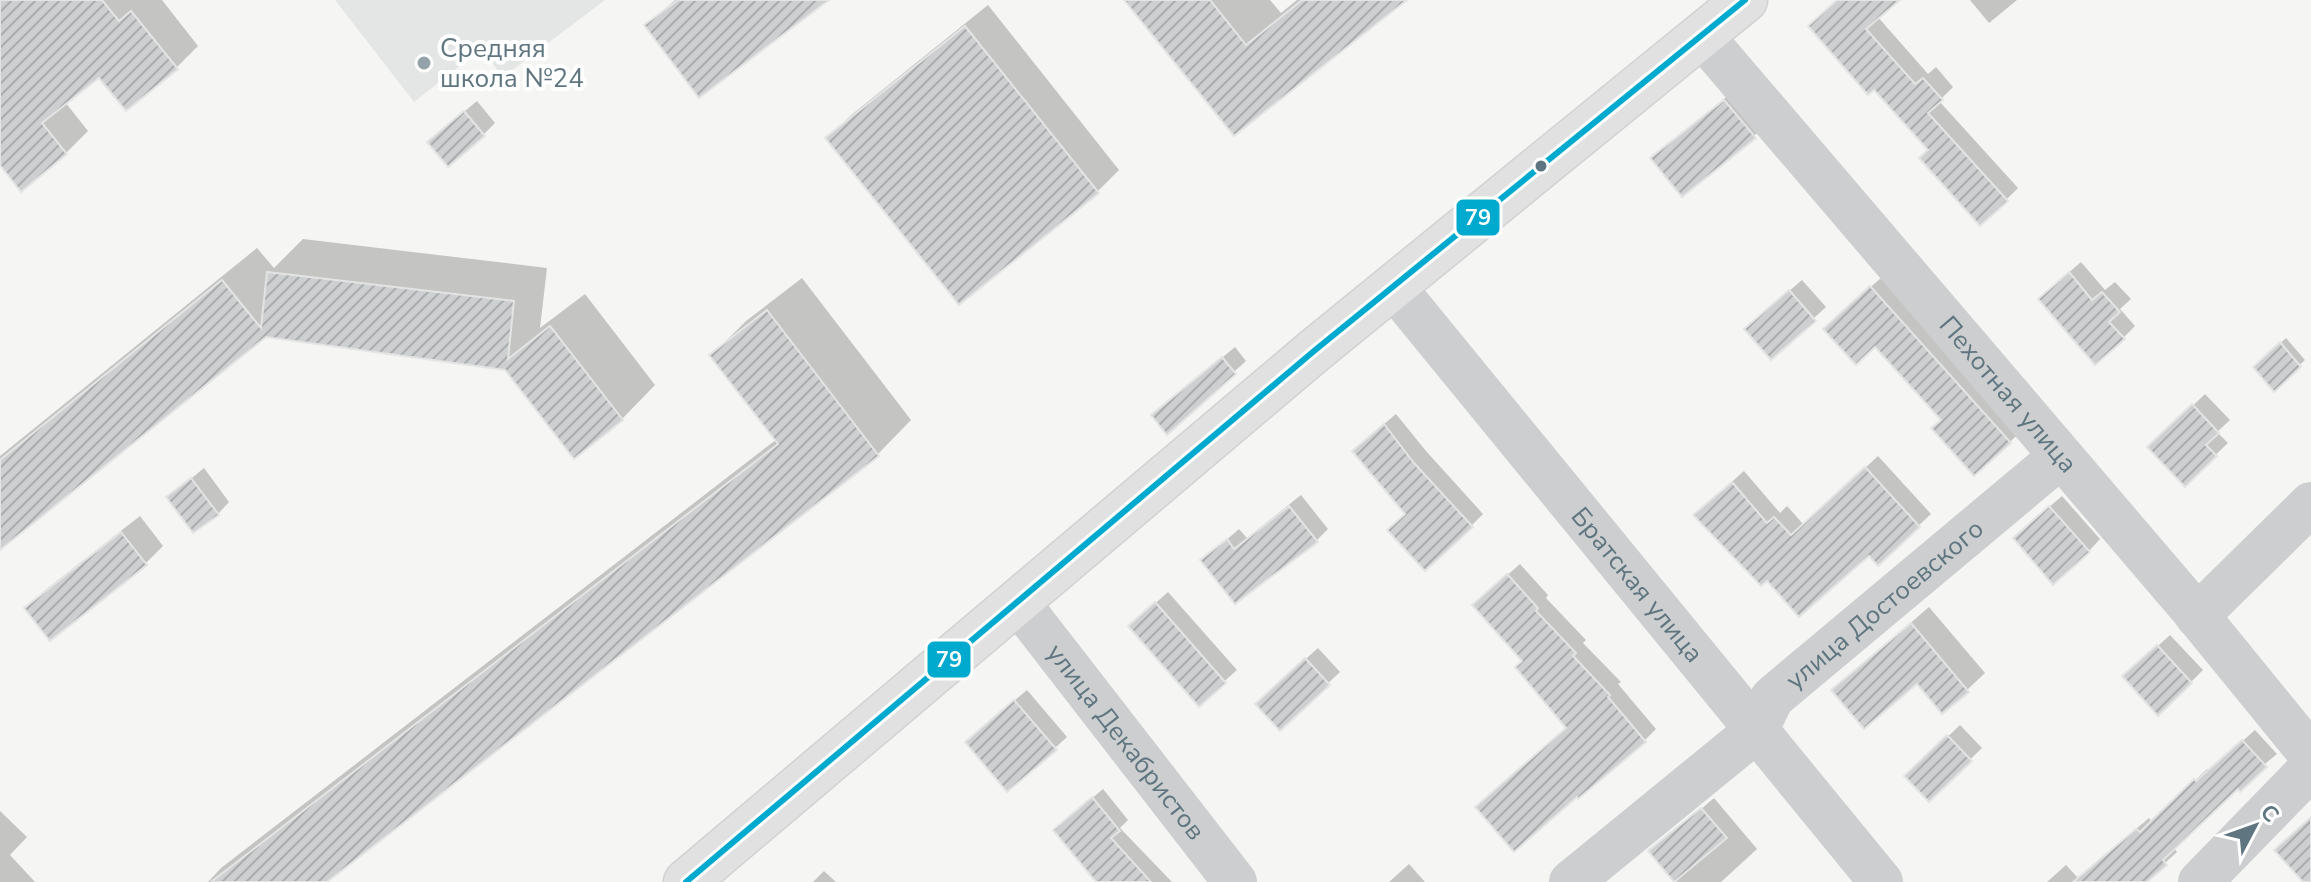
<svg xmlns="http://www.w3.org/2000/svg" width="2311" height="882" font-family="'Nunito Sans',sans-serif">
<defs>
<pattern id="building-hatch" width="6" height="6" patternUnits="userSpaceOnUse" patternTransform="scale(2)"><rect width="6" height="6" fill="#cdcfd0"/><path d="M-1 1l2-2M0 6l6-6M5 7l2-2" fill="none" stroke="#aaadae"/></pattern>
</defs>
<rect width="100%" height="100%" fill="#f5f5f4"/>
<polygon fill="#e4e6e5" points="335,0 605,0 503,77 481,49 414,102"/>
<g fill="#0003">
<polygon points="0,0 162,0 198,46 176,68 99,75 65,102 88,131 66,153 0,162"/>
<polygon points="675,0 825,0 647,25"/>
<polygon points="1127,0 1270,0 1281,13 1297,0 1404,0 1235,133"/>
<polygon points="1838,0 1874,0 1877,16 1928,74 1936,67 1953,87 1939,101 2018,188 2006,200 1930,150"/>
<polygon points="1970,0 2017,0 1989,23"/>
<polygon points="988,5 1119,170 1097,192 828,138 850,116"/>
<polygon points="1736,89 1767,125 1683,194 1665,147"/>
<polygon points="477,101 495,123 483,135 442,130"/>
<polygon points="303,239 547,268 540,328 585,294 655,385 622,419 506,368 265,335 0,548 0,456 257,248 274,268"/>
<polygon points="2081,262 2105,290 2115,282 2131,299 2120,309 2135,326 2123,338 2052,287"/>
<polygon points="1882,277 2021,431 2010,442 1943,419 1875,344 1836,318"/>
<polygon points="802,278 911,420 878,454 324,882 208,882 221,868 777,439 712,355 746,321"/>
<polygon points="1802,280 1826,307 1771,357 1759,317"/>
<polygon points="2286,338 2305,360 2274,389 2255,367"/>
<polygon points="1235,347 1246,361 1167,432 1153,415"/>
<polygon points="2205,394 2230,420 2217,432 2228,443 2185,484 2150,447"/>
<polygon points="1396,414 1426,451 1483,514 1471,526 1407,513 1366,439"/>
<polygon points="1878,456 1931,514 1879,563 1869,553 1799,615 1707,504 1744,471 1780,513 1787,506 1804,525"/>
<polygon points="204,468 229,502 218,514 169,497"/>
<polygon points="1301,495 1328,529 1317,540 1203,560 1239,529 1247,538"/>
<polygon points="2062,496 2100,539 2089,551 2027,526"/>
<polygon points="140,516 163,546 146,563 50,638 26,608 44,591"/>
<polygon points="1520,564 1548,595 1546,598 1586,640 1583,643 1621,682 1618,684 1656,729 1644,741 1568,727 1524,660 1487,593"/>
<polygon points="1168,592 1237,670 1199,704 1142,615"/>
<polygon points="1929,607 1985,673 1967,690 1918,682 1833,690"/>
<polygon points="2170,635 2203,670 2191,682 2137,665"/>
<polygon points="1318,648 1340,672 1280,728 1269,692"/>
<polygon points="1027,690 1067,737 1055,748 979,730"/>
<polygon points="1960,725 1982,748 1929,799 1907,776"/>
<polygon points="2255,730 2277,754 2238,786 2173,847 2177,852 2144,882 2047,882 2066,865 2078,878 2149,818 2152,822 2207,769 2209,771"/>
<polygon points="1103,789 1128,820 1120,828 1172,882 1097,882 1065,821"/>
<polygon points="1714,798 1757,849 1721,882 1677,882 1651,852"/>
<polygon points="0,811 27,837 10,855 35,882 0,882"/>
<polygon points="1409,864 1425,882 1389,882"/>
<polygon points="824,871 836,882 813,882"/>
</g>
<g fill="url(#building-hatch)" stroke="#e4e4e4" stroke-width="2">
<polygon points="0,0 102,0 119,21 131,11 178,69 126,111 99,78 42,123 67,154 21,192 0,165"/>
<polygon points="678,0 829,0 699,98 644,25"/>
<polygon points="1124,0 1210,0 1246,45 1302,0 1407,0 1234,136"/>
<polygon points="1837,0 1900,0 1866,29 1915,84 1923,78 1943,100 1928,113 2008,201 1980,226 1919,158 1928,150 1874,90 1868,95 1808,26"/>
<polygon points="965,26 1099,193 959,305 825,138"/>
<polygon points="1724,100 1756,138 1682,197 1650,158"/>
<polygon points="464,111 485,136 448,167 427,142"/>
<polygon points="267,272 514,301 508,359 550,326 623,420 574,459 505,370 266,337 0,550 0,460 222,280 261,328"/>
<polygon points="2069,272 2092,300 2102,292 2120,312 2109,322 2125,339 2095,365 2038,299"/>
<polygon points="1870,286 2011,443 1974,476 1931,428 1941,420 1875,347 1856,365 1823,329"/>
<polygon points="1789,290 1816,321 1771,360 1744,329"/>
<polygon points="767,310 879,456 327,882 211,882 778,444 709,355"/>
<polygon points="2280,342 2301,367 2274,392 2253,367"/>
<polygon points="1222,357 1236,374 1167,435 1151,415"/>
<polygon points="2192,404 2219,433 2206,445 2217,456 2185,487 2147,447"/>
<polygon points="1384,424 1414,463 1473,527 1425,571 1387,530 1405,514 1352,451"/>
<polygon points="1865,467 1920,527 1878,566 1869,556 1799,617 1767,581 1761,586 1693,515 1732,482 1767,523 1774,517 1791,535"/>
<polygon points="191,478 219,515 193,533 166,497"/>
<polygon points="1289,506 1318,542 1235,604 1200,560 1227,539 1234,549"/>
<polygon points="2049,506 2090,552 2053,585 2013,538"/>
<polygon points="121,532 147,565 50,641 24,608"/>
<polygon points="1507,574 1538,608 1536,611 1576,653 1573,656 1610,695 1608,697 1646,742 1578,799 1577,797 1514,852 1475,807 1566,728 1515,667 1522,661 1472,605"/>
<polygon points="1155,602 1226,683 1199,707 1128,626"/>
<polygon points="1911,623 1969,692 1942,714 1917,684 1864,729 1831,690"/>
<polygon points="2157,645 2192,683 2158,716 2122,676"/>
<polygon points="1305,658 1330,685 1280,731 1255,704"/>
<polygon points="1014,700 1057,750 1007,792 965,742"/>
<polygon points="1947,735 1972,761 1929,802 1904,776"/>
<polygon points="2242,740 2267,767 2240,792 2238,789 2163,860 2167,865 2147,882 2073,882 2136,829 2140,832 2194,779 2196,781"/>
<polygon points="1092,797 1120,831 1111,838 1151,882 1096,882 1053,830"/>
<polygon points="1701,808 1727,838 1674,882 1648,851"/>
<polygon points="2311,817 2311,882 2303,882 2274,850"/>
</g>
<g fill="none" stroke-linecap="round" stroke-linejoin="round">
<g stroke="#d1d2d2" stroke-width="47">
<polyline id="major" points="686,882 1314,351 1745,0"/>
</g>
<g stroke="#cdcecf" stroke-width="44">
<path id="s1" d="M1703,37L2192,609L2311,755"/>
<path id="s2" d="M1393,286L1881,882"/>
<path id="s3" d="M1017,601L1235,882"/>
<polyline points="2197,616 2311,504"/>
<path id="s4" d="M1571,882L1756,731L1772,698L2060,457"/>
<polyline points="2200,882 2311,768"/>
</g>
<use href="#major" stroke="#e1e1e1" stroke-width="44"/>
<g stroke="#fff" stroke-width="12">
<polyline id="bus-1" points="686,882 1314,351 1745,0"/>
</g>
<use href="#bus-1" stroke="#00a9ce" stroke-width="6"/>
</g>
<circle fill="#94a2a9" stroke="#fff" stroke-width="3" cx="424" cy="63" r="8"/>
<circle fill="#5f7680" stroke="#fff" stroke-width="3" cx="1541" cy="166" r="7"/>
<g text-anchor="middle" stroke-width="8" stroke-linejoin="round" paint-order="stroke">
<g font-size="26" fill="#5f7680" stroke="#fff" text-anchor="start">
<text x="440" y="57">Средняя<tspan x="440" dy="30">школа №24</tspan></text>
</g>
<g font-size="26" fill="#5f7680" stroke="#fff">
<text dy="9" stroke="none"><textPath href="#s1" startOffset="470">Пехотная улица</textPath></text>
<text dy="9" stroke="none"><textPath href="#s2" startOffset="386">Братская улица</textPath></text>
<text dy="9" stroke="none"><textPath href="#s4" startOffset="422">улица Достоевского</textPath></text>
<text dy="9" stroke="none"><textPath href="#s3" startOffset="178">улица Декабристов</textPath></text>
</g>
</g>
<g stroke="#fff" stroke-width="3">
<rect x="1455" y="198" width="46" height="39" rx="8" fill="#00a9ce"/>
<rect x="926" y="640" width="46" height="39" rx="8" fill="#00a9ce"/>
</g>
<g font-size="22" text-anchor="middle" font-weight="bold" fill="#fff">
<text x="1478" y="225">79</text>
<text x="949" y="667">79</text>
</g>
<g transform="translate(2255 826) rotate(49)" stroke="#ffffff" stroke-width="6" paint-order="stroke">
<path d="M0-6L14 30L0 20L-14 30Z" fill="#5f7680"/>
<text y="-12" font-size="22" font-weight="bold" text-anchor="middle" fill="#5f7680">С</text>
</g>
</svg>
